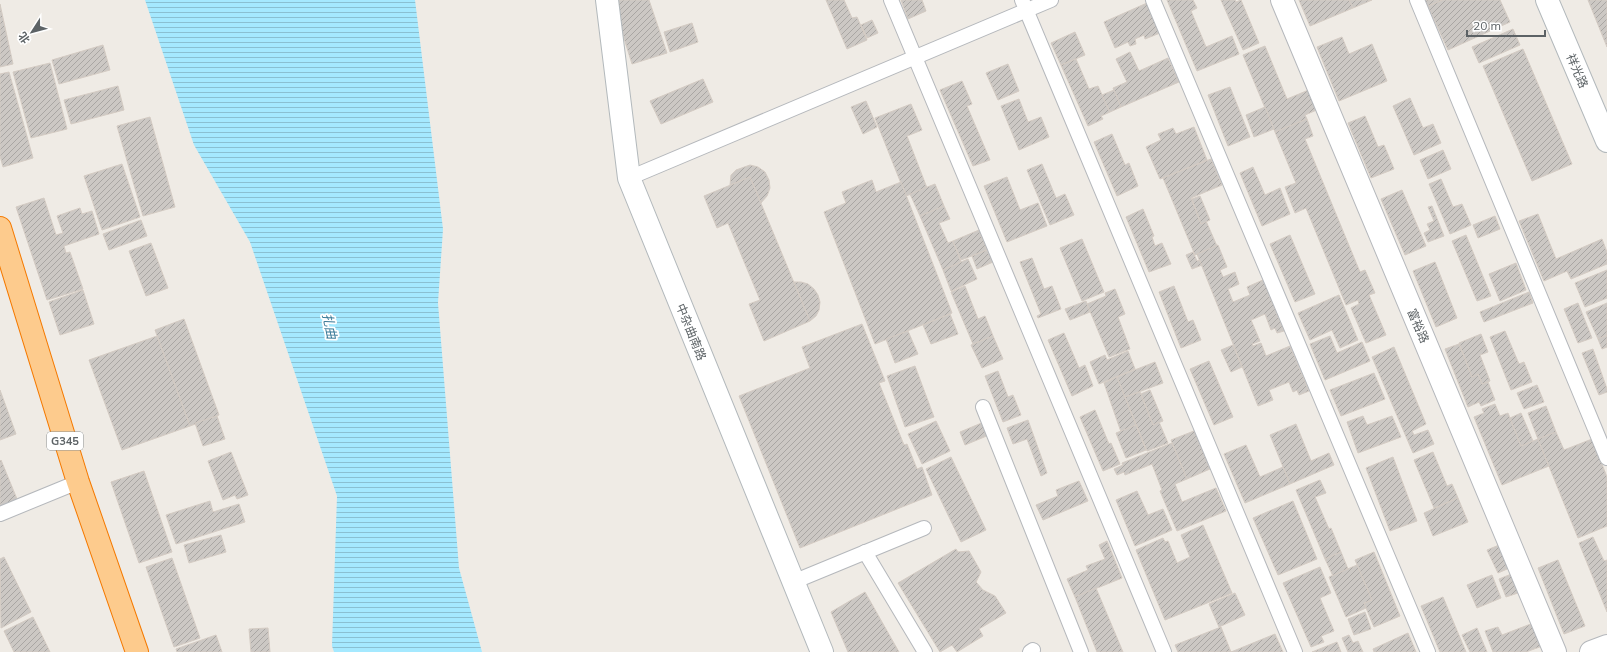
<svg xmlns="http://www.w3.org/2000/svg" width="1607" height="652" font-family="Mulish,'Noto Sans SC',sans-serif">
<defs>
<pattern id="water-rules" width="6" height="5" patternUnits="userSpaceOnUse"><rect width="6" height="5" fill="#a5e9ff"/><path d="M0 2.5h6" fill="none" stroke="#8ac0d2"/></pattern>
<pattern id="building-hatch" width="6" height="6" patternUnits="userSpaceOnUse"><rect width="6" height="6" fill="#ccc8c4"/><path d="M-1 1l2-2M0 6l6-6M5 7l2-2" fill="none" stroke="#a9a6a3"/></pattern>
</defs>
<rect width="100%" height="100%" fill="#efebe5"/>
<polygon fill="url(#water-rules)" points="145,0 415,0 443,229 438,303 459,568 482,652 334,652 332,646 337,496 250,242 194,145"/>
<g fill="url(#building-hatch)" stroke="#d4cbc3">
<polygon points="612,0 649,0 667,53 632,64"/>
<polygon points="826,0 844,0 852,18 857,17 867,40 847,49"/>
<polygon points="901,0 922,0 926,11 908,19"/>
<polygon points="1167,0 1193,0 1197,8 1191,11 1206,47 1232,36 1239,54 1197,71"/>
<polygon points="1221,0 1235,0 1236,2 1241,0 1259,43 1243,50"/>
<polygon points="1299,0 1349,0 1353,8 1310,26"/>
<polygon points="1349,0 1372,0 1353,8"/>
<polygon points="1425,0 1443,0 1428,6"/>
<polygon points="1443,0 1500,0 1510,22 1448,50 1428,6"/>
<polygon points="1588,0 1607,0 1607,47"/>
<polygon points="1147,3 1160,33 1145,39 1144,35 1135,39 1136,44 1130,46 1128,42 1115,48 1104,22"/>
<polygon points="0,4 13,64 0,67"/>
<polygon points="872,20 878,33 867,38 861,25"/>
<polygon points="692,23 698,42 670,52 664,32"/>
<polygon points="1513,29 1520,45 1479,63 1472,47"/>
<polygon points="1075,32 1085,55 1061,65 1051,43"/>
<polygon points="1342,37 1349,54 1372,44 1387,81 1339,101 1317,47"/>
<polygon points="103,45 110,70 59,84 52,60"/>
<polygon points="1265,46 1287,99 1311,89 1319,109 1305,115 1307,119 1275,132 1243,55"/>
<polygon points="1523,49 1572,164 1532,181 1483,66"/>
<polygon points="1130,52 1139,71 1168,58 1179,82 1121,107 1113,88 1127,82 1116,59"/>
<polygon points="1076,59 1089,89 1098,86 1110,112 1101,116 1103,119 1088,126 1061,65"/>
<polygon points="50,63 67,129 31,138 13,72"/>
<polygon points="1008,64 1019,91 998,100 986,73"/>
<polygon points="9,72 33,158 3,167 0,156 0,74"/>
<polygon points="703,79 713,102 661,124 650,101"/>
<polygon points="962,81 972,104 967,106 990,160 973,166 940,90"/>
<polygon points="118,86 124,110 71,124 64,100"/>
<polygon points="1230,87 1250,137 1228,146 1208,95"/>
<polygon points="1114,90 1121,107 1110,112 1102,95"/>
<polygon points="1410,98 1423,128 1433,124 1441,143 1414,155 1393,106"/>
<polygon points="1019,99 1028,122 1041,117 1049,137 1019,150 1001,106"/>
<polygon points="866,101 877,127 863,134 851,107"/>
<polygon points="911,104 922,130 907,136 927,188 906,196 875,118"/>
<polygon points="1265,107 1274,129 1254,137 1246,115"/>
<polygon points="1365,116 1378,147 1384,145 1394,169 1371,178 1348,123"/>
<polygon points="150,117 175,207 143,216 117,126"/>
<polygon points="1307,119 1313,136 1305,139 1360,272 1365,270 1375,293 1369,295 1386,335 1366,343 1351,308 1359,304 1358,300 1346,305 1306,208 1295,213 1285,187 1296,183 1275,132"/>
<polygon points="1194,127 1207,160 1160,179 1146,147 1161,140 1158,134 1173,128 1176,134"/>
<polygon points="1112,134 1125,165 1129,163 1138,186 1117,196 1094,142"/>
<polygon points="1443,150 1451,169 1428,179 1420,160"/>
<polygon points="1211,159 1222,185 1191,198 1201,224 1206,221 1217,246 1195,255 1163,178"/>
<polygon points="122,164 140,217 102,230 84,176"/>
<polygon points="1042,164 1056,198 1065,194 1074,215 1050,225 1027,170"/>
<polygon points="750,165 758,167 765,172 769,180 770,188 767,196 761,203 750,177 730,185 731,175 736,170"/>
<polygon points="1253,167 1265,195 1280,188 1290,214 1262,226 1240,173"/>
<polygon points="750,177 810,321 764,341 749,304 760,300 728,223 717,228 704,196"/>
<polygon points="1007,177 1020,210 1038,203 1047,226 1007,242 984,186"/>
<polygon points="1441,179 1453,207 1462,204 1471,225 1450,234 1429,184"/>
<polygon points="872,180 876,192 901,182 952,313 875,344 824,212 846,203 842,192"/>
<polygon points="935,184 944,206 920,216 910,194"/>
<polygon points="1402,190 1426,246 1405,255 1381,199"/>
<polygon points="1200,196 1210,220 1201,224 1192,199"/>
<polygon points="44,198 56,235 63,233 57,216 80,208 82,214 92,211 99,234 64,246 66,253 70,252 83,289 47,300 16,207"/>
<polygon points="944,206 950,219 939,223 948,243 953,241 961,262 943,270 920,216"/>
<polygon points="1432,206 1444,236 1428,242 1424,233 1430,230 1427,224 1434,221 1428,207"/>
<polygon points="1143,209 1154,236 1152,237 1155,246 1162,243 1171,264 1149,272 1126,217"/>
<polygon points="1538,214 1556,259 1602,239 1607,252 1607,264 1571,279 1567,271 1544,281 1519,221"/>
<polygon points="1495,216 1500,229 1478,238 1473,225"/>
<polygon points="141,220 147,236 109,250 103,234"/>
<polygon points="979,230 987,250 961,260 953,241"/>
<polygon points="1290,235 1315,294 1295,302 1270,244"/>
<polygon points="1466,235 1491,296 1477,301 1452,241"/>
<polygon points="1082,239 1104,292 1082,301 1060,248"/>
<polygon points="151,243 168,288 146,296 129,251"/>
<polygon points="1218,245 1227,267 1220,270 1223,277 1235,272 1239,284 1228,289 1233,302 1250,295 1247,287 1263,280 1284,331 1277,333 1275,328 1271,330 1265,314 1251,320 1260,341 1252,344 1253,346 1261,343 1266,356 1290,346 1309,391 1299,395 1297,390 1293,392 1289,382 1269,390 1273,400 1258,406 1197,254"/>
<polygon points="987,250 993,262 977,269 972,256"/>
<polygon points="1193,252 1197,261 1199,260 1202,265 1192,269 1186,255"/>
<polygon points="1032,258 1044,289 1052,286 1061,309 1038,318 1037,316 1041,314 1020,262"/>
<polygon points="968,259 977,279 951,291 943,270"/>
<polygon points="1435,262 1457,318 1436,327 1413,271"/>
<polygon points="1516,263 1526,290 1500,301 1489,274"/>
<polygon points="1607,270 1607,298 1585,307 1575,283"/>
<polygon points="794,282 801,282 808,284 814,289 818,295 820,302 819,310 816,316 810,321"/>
<polygon points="965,286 978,319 985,316 993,336 973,344 951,292"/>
<polygon points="1174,286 1188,322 1193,320 1201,340 1181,348 1159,292"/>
<polygon points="1115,289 1125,314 1118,317 1130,349 1109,357 1087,304 1106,296 1105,293"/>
<polygon points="83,290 94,324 60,335 49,302"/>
<polygon points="1529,292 1533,303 1484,322 1480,312"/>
<polygon points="1339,295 1358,340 1340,348 1332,330 1310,340 1298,313"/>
<polygon points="1086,301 1090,312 1070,320 1065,309"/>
<polygon points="1578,303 1592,338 1578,343 1564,309"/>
<polygon points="1607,303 1607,335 1598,339 1586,312"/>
<polygon points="950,314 958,334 931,344 923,325"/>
<polygon points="184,319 219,415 190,426 155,330"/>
<polygon points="862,324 885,381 879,383 904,445 907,444 917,469 922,467 932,495 800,548 739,396 810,368 802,347"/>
<polygon points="908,331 918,354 895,363 886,339"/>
<polygon points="1505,331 1519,364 1524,362 1532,382 1511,390 1490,337"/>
<polygon points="1064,333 1079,368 1085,365 1093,386 1072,396 1048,340"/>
<polygon points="1481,334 1488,352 1480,355 1490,381 1482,384 1478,374 1472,377 1459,343"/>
<polygon points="1607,335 1607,347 1602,349 1598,339"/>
<polygon points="157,336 190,426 122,450 89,360"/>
<polygon points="993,336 1003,359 982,368 971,345"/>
<polygon points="1330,336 1337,353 1362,342 1370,361 1325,380 1310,344"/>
<polygon points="1459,344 1472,377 1478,374 1482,384 1488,382 1495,400 1481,406 1479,402 1468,407 1445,349"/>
<polygon points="1233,345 1242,367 1231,372 1221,350"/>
<polygon points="1394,347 1426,424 1412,431 1414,435 1428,430 1434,444 1413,453 1372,357"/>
<polygon points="1593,349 1607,389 1607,392 1599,395 1582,353"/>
<polygon points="1128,351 1135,369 1099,384 1090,362 1105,355 1107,360"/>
<polygon points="1209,361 1233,417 1214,425 1190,369"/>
<polygon points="1155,362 1163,383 1125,397 1117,377"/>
<polygon points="915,366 934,417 905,427 887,376"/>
<polygon points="998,371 1008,397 1013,395 1021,415 1003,422 985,376"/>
<polygon points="1374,373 1385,399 1341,416 1330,390"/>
<polygon points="1117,377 1136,425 1121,432 1104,383"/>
<polygon points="1537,385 1544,402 1524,409 1517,393"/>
<polygon points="0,390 16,434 0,440"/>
<polygon points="1150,390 1163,421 1153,425 1141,394"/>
<polygon points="1140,392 1153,425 1159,422 1168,443 1147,451 1125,397"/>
<polygon points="1495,404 1500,416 1508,413 1521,446 1538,439 1549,466 1502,485 1474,417 1484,413 1482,409"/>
<polygon points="1546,406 1556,432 1538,439 1528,413"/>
<polygon points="1095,410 1109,444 1111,443 1120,464 1103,471 1080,417"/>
<polygon points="1521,413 1533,441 1521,446 1510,418"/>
<polygon points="217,416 225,439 203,446 195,423"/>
<polygon points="1363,416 1367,425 1392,416 1401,437 1358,453 1347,422"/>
<polygon points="1028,420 1047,473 1041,476 1027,439 1013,444 1007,428"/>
<polygon points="936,421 950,451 922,464 908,434"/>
<polygon points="984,422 989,435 965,445 960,432"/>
<polygon points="1296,424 1311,461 1329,453 1334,465 1290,484 1270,435"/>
<polygon points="1136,425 1146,450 1126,458 1116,433"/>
<polygon points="1194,431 1210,469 1187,479 1171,440"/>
<polygon points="1556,432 1564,450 1592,439 1607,477 1607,526 1578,538 1538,439"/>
<polygon points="1172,443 1187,479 1175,484 1182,502 1216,488 1226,511 1177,531 1160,491 1162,490 1152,464 1125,475 1124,472 1117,475 1114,469 1123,465 1122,463"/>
<polygon points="1246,445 1260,477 1283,467 1290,484 1245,503 1224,454"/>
<polygon points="231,452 248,495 237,499 235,495 223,500 208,461"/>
<polygon points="1433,452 1447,486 1452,484 1458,498 1434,508 1414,460"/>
<polygon points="951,457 986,530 961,542 926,469"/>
<polygon points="1393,457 1417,521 1390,531 1366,468"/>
<polygon points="1,460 17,499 0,506 0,461"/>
<polygon points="144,471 172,552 139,563 111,482"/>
<polygon points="1320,480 1326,493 1315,497 1329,529 1331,528 1341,552 1325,559 1296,490"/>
<polygon points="1079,481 1088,501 1043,520 1036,505 1058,496 1056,490"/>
<polygon points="1137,491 1148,515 1163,509 1172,530 1135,546 1116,500"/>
<polygon points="1458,498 1468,522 1433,536 1424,513"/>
<polygon points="210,501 213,512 239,504 245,522 176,544 166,515"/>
<polygon points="1293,501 1317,559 1278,575 1253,518"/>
<polygon points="1203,525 1232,593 1165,620 1136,550 1163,538 1165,542 1168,541 1177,563 1190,557 1181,535"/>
<polygon points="221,535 226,552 189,563 184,545"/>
<polygon points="1593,537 1604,561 1607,560 1607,612 1579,543"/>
<polygon points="1107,541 1122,578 1075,597 1067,579 1088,570 1086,566 1105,559 1099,545"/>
<polygon points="1504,543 1514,566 1498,573 1487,550"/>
<polygon points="956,549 958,552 969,551 981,572 976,582 983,590 995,596 1006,613 979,629 983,636 957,652 952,645 940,652 898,583"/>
<polygon points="1341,552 1348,569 1333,576 1325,559"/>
<polygon points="1374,552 1400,616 1374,627 1364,603 1372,600 1355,560"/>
<polygon points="4,557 31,612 1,628 0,559"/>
<polygon points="172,558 200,638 174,647 146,567"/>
<polygon points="1558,560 1585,626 1564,634 1538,568"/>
<polygon points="1357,565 1372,600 1364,603 1366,608 1346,617 1329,577"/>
<polygon points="1320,567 1331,593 1320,598 1334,631 1321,636 1324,642 1311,647 1283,583"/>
<polygon points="1514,573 1521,592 1506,597 1499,579"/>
<polygon points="1492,575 1501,598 1477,608 1467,585"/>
<polygon points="1096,588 1123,652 1097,652 1075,597"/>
<polygon points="865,592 899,652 848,652 831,612"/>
<polygon points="1235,593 1245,615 1219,627 1209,604"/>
<polygon points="1443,597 1466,652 1440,652 1421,606"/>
<polygon points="1365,612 1371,629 1354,635 1348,619"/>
<polygon points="33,617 50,652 14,652 4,631"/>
<polygon points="1536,622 1545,645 1526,652 1493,652 1485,631 1498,627 1502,635"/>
<polygon points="1221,627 1231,652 1178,652 1175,645"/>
<polygon points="268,628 270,652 251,652 249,629"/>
<polygon points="1477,628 1487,652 1470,652 1462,635"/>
<polygon points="1408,633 1416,652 1374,652 1373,649"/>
<polygon points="1275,634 1283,652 1231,652"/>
<polygon points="216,635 222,652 177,652 176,649"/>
<polygon points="1349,635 1353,643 1358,641 1363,652 1348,652 1342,638"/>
<polygon points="1337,642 1341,652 1312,652"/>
</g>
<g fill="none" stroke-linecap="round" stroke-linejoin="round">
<g stroke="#b5b8bc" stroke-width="16">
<g id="lane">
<polyline points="891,0 1164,652"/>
<polyline points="1022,0 1295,652"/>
<polyline points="1153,0 1428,652"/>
<polyline points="1417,0 1607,458"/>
<polyline points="629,178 1051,0"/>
<polyline points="983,407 1081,652"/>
<polyline points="0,514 78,482"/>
<polyline points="865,552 925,652"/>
<polyline points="793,582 924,528"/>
<polyline points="1030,652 1033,650"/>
</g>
</g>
<g stroke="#b5b8bc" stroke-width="24">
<g id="street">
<polyline points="1282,0 1555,652"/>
<polyline points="1591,652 1607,646"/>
</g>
</g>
<g stroke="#b3b9bc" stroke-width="24">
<g id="secondary">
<polyline points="607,0 629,178 822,652"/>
<polyline points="1547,0 1607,141"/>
</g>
</g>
<g stroke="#f47900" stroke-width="24">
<polyline id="highway" points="0,228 78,482 137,652"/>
</g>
<use href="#lane" stroke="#fff" stroke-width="14"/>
<use href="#street" stroke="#fff" stroke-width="22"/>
<use href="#secondary" stroke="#fff" stroke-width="22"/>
<use href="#highway" stroke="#fdcb8d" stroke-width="22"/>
</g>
<g text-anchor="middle" stroke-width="3.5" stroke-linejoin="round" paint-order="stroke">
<rect fill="#fff" stroke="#8d9193" stroke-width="1" x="47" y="432" width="36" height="18" rx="3"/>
<g font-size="11" font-weight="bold" fill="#5c6265">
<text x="65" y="445">G345</text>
</g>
<g font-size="12" fill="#5c6265" stroke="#fff">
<text transform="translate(1577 71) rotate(67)" y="4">祥光路</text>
<text transform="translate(1418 326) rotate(67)" y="4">富裕路</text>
<text transform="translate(691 332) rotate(68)" y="4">中杂曲南路</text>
</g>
<g font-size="13" font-style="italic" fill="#387997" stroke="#fff">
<text transform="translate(330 326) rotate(78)" y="5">扎曲</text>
</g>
</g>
<g transform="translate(32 32) rotate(234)" stroke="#ffffff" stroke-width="3" paint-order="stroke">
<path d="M0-3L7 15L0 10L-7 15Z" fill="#5c6265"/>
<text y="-6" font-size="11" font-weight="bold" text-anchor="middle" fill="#5c6265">北</text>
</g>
<path d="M1467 30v6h78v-6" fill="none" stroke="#5c6265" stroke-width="2"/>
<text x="1473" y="30" font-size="12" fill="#5c6265" stroke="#ffffff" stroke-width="3" paint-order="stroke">20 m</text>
</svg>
